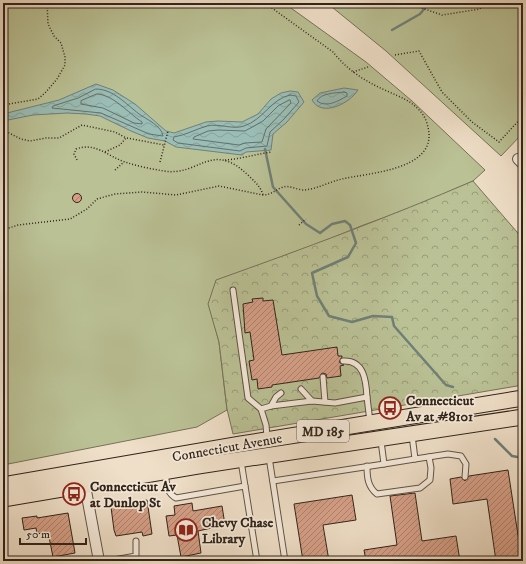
<svg xmlns="http://www.w3.org/2000/svg" width="526" height="564" font-family="'IM FELL DW Pica',serif">
<defs>
<pattern id="forest-crowns" width="20" height="18" patternUnits="userSpaceOnUse"><rect width="20" height="18" fill="#bac195"/><path d="M2 6a3 3 0 1 1 6 0M12 15a3 3 0 1 1 6 0" fill="none" stroke="#989d79"/></pattern>
<pattern id="water-waves" width="16" height="10" patternUnits="userSpaceOnUse"><rect width="16" height="10" fill="#9abdb5"/><path d="M0 5q4-4 8 0t8 0" fill="none" stroke="#85a29b"/></pattern>
<pattern id="building-hatch" width="6" height="6" patternUnits="userSpaceOnUse"><rect width="6" height="6" fill="#d6a087"/><path d="M-1 1l2-2M0 6l6-6M5 7l2-2" fill="none" stroke="#ae826e"/></pattern>
</defs>
<rect width="100%" height="100%" fill="#efdfc8"/>
<filter id="stains"><feTurbulence type="fractalNoise" baseFrequency=".005" numOctaves="4"/><feColorMatrix values="0 0 0 0 .2 0 0 0 0 .09 0 0 0 0 .02 0 0 0 .5 -.17"/></filter>
<radialGradient id="worn" r=".72"><stop offset=".6" stop-color="#630" stop-opacity="0"/><stop offset="1" stop-color="#630" stop-opacity=".3"/></radialGradient>
<g fill="#bac195" stroke="#767258">
<polygon points="3,3 284,3 366,62 412,101 485,170 473,181 416,206 361,226 308,248 209,304 219,342 227,410 197,427 3,465"/>
<polygon points="327,3 523,3 523,133 501,156 386,51"/>
</g>
<path fill="url(#forest-crowns)" stroke="#767258" d="M473,181L523,239V385L233,434L227,409L219,342L208,304L216,280C303,249 389,217 473,181Z"/>
<g fill="url(#water-waves)" stroke="#708077">
<polygon points="96,84 113,90 135,104 166,131 174,133 206,122 218,121 242,122 258,114 271,99 281,93 290,91 298,92 304,102 287,122 273,134 271,150 246,152 242,155 176,147 165,141 148,138 131,131 100,116 86,114 67,113 33,115 3,121 3,114 59,100"/>
<path d="M344,88L358,90C350,103 322,118 312,100L320,93Z"/>
</g>
<g fill="none" stroke-linecap="round" stroke-linejoin="round">
<g stroke="#667068" stroke-width="1">
<path d="M96,89C113,89 126,104 139,114C146,119 162,126 163,136L149,134L101,113L52,108L53,106L78,98Z"/>
<path d="M344,92L347,93V96C338,101 327,108 317,101C321,93 335,93 344,92Z"/>
<path d="M97,94C114,95 128,113 142,122V124L134,123L103,108L81,104V101Z"/>
<path d="M290,95L296,96L299,102L284,119L270,132L267,146L246,148L240,151L178,143L173,140L174,137C186,135 196,129 207,126C219,123 233,130 244,126C263,120 271,99 290,95Z"/>
<polygon points="290,100 291,103 266,129 262,142 245,143 239,145 193,139 194,137 208,131 218,130 245,131 263,121 278,106"/>
</g>
<g stroke="#708077" stroke-width="2.5">
<polyline points="392,30 420,14 429,3"/>
<polyline points="265,149 273,187 306,224 320,233 332,224 345,221 350,225 356,243 348,257 312,273 317,296 329,316 352,322 373,316 392,317 394,326 446,385 453,387"/>
<polyline points="495,439 512,456 523,458"/>
</g>
</g>
<g fill="url(#building-hatch)" stroke="#31241a">
<circle cx="77" cy="198" r="4.5"/>
<polygon points="263,298 263,301 273,300 282,355 337,347 338,356 342,356 342,357 339,362 344,365 340,366 341,376 327,378 326,374 322,373 319,378 272,385 272,387 258,389 257,379 252,380 249,361 254,360 250,332 245,333 243,304 253,302 252,299"/>
<polygon points="508,470 522,561 496,561 487,499 453,504 450,479 461,477 465,481 469,476"/>
<polygon points="415,493 422,541 456,536 460,561 366,561 364,550 397,545 390,496"/>
<polygon points="352,495 356,520 323,525 329,561 303,561 294,504"/>
<polygon points="147,500 152,534 143,536 142,532 116,536 114,530 111,507"/>
<polygon points="192,503 193,511 222,506 225,525 198,531 201,553 181,557 177,535 169,536 166,516 175,515 174,506"/>
<polygon points="68,513 75,553 53,557 48,532 37,534 36,528 24,530 22,518 37,516 37,518"/>
</g>
<g fill="none" stroke-linecap="round" stroke-linejoin="round">
<g stroke="#605346" stroke-width="7">
<g id="service">
<polyline points="233,290 248,398 261,409"/>
<path d="M343,361C364,360 366,380 367,397"/>
<polyline points="323,377 325,402"/>
<polyline points="301,389 312,401"/>
<polyline points="271,406 276,397 281,393"/>
<polyline points="267,437 266,425 261,409 271,406 312,401 335,403 367,397 370,422"/>
<polyline points="381,441 384,464 415,459 412,435"/>
<polyline points="269,457 285,561"/>
<polyline points="415,459 448,454 461,456 466,464 465,477"/>
<polyline points="241,461 257,561"/>
<path d="M367,466C367,478 368,487 377,494L420,488L430,480L431,468L429,457"/>
<path d="M165,473C167,483 166,493 176,498L245,486"/>
<polyline points="273,481 384,464"/>
<polyline points="108,561 136,556 136,541"/>
</g>
</g>
<g stroke="#605346" stroke-width="12">
<g id="minor">
<polyline points="518,159 523,164"/>
<polyline points="84,480 99,561"/>
</g>
</g>
<g stroke="#31241a" stroke-width="17">
<g id="primary">
<polyline points="3,485 241,444 523,398"/>
<polyline points="3,499 198,466 523,417"/>
</g>
</g>
<g stroke="#31241a" stroke-width="1.5" stroke-dasharray="1 2" stroke-linecap="butt">
<polyline points="419,7 442,15 480,9 485,3"/>
<polyline points="395,55 419,51 442,92 472,122 499,142 523,116"/>
<polyline points="353,72 368,67"/>
<polyline points="3,105 38,99 46,92 57,79 65,65 65,57 61,43 54,36 48,24 47,3"/>
<polyline points="3,130 21,139 30,141 46,138 59,138 82,125 115,132 126,138 120,145 105,152"/>
<polyline points="127,138 164,145"/>
<path d="M77,160L74,154L76,149C96,142 107,156 125,162C137,166 151,169 164,171C200,177 211,139 249,176C255,182 261,187 263,195"/>
<path d="M225,160C241,159 256,154 272,152"/>
<polyline points="160,162 168,131"/>
<polyline points="115,170 124,162"/>
<polyline points="299,225 306,219"/>
<path d="M3,230L18,225L70,219L87,209L97,199L115,194L142,192L176,195L219,186L263,195C271,195 275,190 283,187C289,185 297,190 304,190C317,189 329,182 342,179C366,173 432,171 429,133C428,126 426,117 420,111C410,100 400,97 387,91C366,82 347,70 333,52L265,3"/>
</g>
<use href="#service" stroke="#f5eadb" stroke-width="5"/>
<use href="#minor" stroke="#f5eadb" stroke-width="10"/>
<use href="#primary" stroke="#efdfc8" stroke-width="15"/>
</g>
<defs>
<g id="bus-ring" transform="scale(1.15)"><circle r="9.5" fill="#f5eadb" stroke="#8f2418" stroke-width="1.5"/><path d="M-5-6H5V4H4V6H2V4H-2V6H-4V4H-5ZM-3.5-4V0h7V-4ZM-3.5 1.2v1.5H-2V1.2ZM2 1.2v1.5H3.5V1.2Z" fill="#8f2418"/></g>
<g id="library-ring" transform="scale(1.15)"><circle r="9.5" fill="#f5eadb" stroke="#8f2418" stroke-width="1.5"/><path d="M-6-4Q-3-5.5-.7-3.5V5Q-3 3-6 4ZM6-4Q3-5.5 .7-3.5V5Q3 3 6 4Z" fill="#8f2418"/></g>
</defs>
<g fill-rule="evenodd">
<use href="#bus-ring" x="390" y="408"/>
<use href="#bus-ring" x="74" y="494"/>
<use href="#library-ring" x="186" y="530"/>
</g>
<g text-anchor="middle" stroke-width="3.5" stroke-linejoin="round" paint-order="stroke">
<rect fill="#f5eadb" stroke="#6c5f54" stroke-width="1" x="297" y="420" width="52" height="22" rx="3"/>
<g font-size="13" font-weight="bold" fill="#31241a">
<text x="323" y="436">MD 185</text>
</g>
<g font-size="14" font-weight="bold" fill="#31241a" stroke="#f5eadb" text-anchor="start">
<text x="406" y="405">Connecticut<tspan x="406" dy="16">Av at #8101</tspan></text>
<text x="90" y="491">Connecticut Av<tspan x="90" dy="16">at Dunlop St</tspan></text>
<text x="202" y="527">Chevy Chase<tspan x="202" dy="16">Library</tspan></text>
</g>
<g font-size="14" fill="#31241a" stroke="#f5eadb">
<text transform="translate(227 447) rotate(-10)" y="5">Connecticut Avenue</text>
</g>
</g>
<rect width="526" height="564" fill="none" stroke="#efdfc8" stroke-width="16"/>
<rect x="4" y="4" width="518" height="556" fill="none" stroke="#31241a" stroke-width="2"/>
<rect x="8" y="8" width="510" height="548" fill="none" stroke="#31241a"/>
<path d="M20 538v6h66v-6" fill="none" stroke="#31241a" stroke-width="2"/>
<text x="26" y="538" font-size="12" fill="#31241a" stroke="#f5eadb" stroke-width="3" paint-order="stroke">50 m</text>
<rect width="100%" height="100%" filter="url(#stains)"/>
<rect width="100%" height="100%" fill="url(#worn)"/>
</svg>
